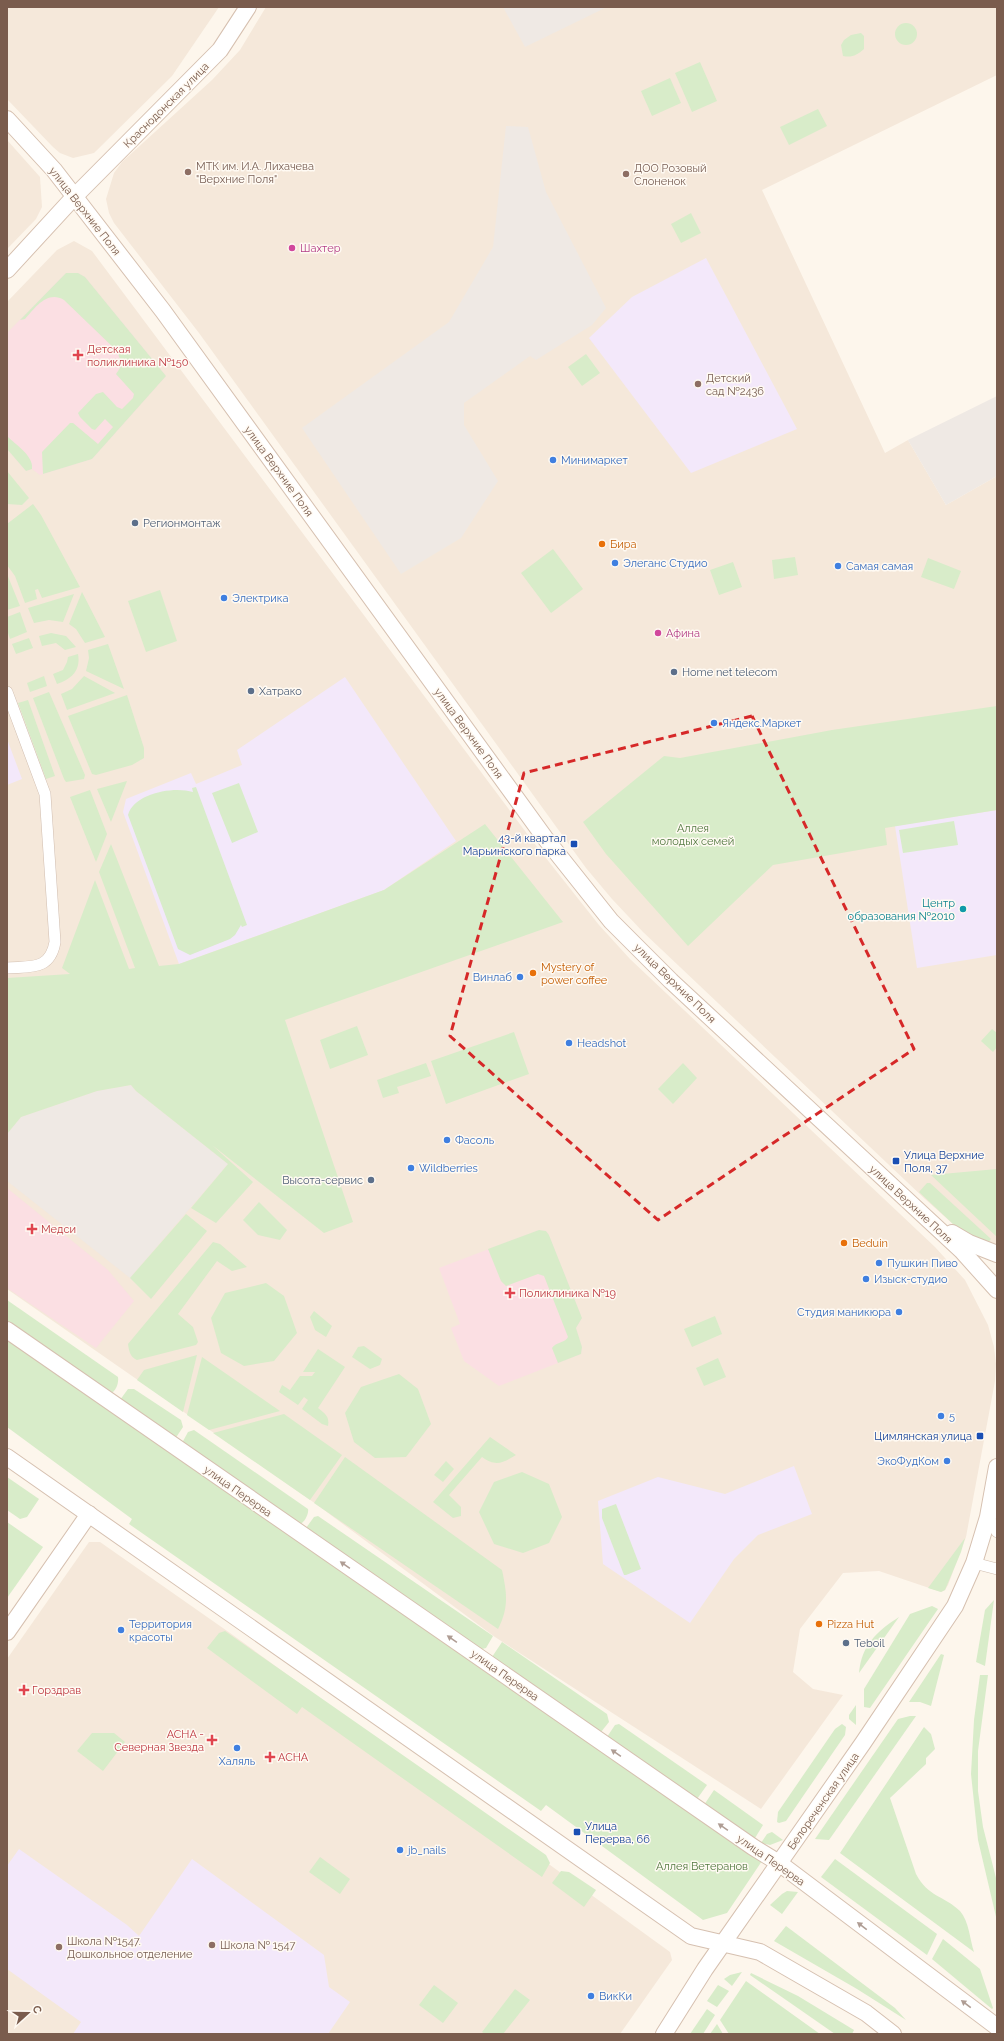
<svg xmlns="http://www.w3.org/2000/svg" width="1004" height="2041" font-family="Raleway,sans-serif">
<rect width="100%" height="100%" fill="#fdf6ec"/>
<g fill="#f5e8da">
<polygon points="7,7 219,7 172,76 94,153 73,158 60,153 53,147 7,99"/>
<polygon points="266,7 997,7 997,75 762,190 885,453 908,440 946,505 997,476 997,1250 953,1224 925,1199 643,932 612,899 586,868 199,333 114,223 109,213 106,199 114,173 122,162 212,80 240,50"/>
<polygon points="7,140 40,177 42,207 36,219 7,249"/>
<polygon points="74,241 92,251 534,843 599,925 630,959 935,1247 965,1280 988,1325 994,1347 996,1364 995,1381 966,1537 948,1585 945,1590 941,1592 879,1571 843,1573 800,1629 793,1672 813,1689 843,1695 761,1809 495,1637 316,1504 7,1289 7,302 57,250"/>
<polygon points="89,1542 100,1542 230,1633 670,1952 672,1960 620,2034 7,2034 7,1659"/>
</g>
<g fill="#efe9e4">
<polygon points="503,7 607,7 525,47"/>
<polygon points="506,126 528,127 546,192 606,308 592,325 536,360 530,356 464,403 464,425 498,481 461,538 401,574 302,428 449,322 493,247"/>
<polygon points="997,396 997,476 946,505 908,440"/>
<polygon points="131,1085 136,1091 228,1164 130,1278 7,1181 7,1134 21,1117 97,1091"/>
</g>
<g fill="#f3e8fa">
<polygon points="706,258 797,429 691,473 589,338 632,297"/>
<polygon points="345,677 456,841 384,890 179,964 123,812 126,799 191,773 196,784 242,765 237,750"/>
<polygon points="7,739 22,779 7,785"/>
<polygon points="997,810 997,955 917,968 895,826"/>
<polygon points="794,1466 812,1514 758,1535 734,1559 690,1623 603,1564 598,1501 658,1477 725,1494"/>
<polygon points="19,1849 127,1925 139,1936 192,1859 324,1955 329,1987 350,2002 328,2034 73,2034 81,2022 7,1969 7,1866"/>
</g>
<g fill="#fbdfe3">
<polygon points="66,273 78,273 85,277 166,376 92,459 40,475 32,469 26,471 7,449 7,333"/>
<polygon points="7,1188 108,1270 134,1301 96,1348 7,1288"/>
<polygon points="539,1230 546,1231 549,1235 582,1318 576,1328 582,1347 581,1354 499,1386 464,1361 451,1328 460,1324 439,1268"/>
</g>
<g fill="#d8ecc9">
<circle cx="906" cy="34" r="11"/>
<path d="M861,33L864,36V49C857,55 852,58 843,56L841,45L844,40L851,35Z"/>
<polygon points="700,62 717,101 692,112 675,73"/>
<polygon points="670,78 681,103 652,116 641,91"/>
<polygon points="818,109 827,126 789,145 780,127"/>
<polygon points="691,213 701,233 681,243 671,224"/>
<path d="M66,273H78L85,277L166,376L92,459L43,474L42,452L70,423H73L98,444L113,427L105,419L95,430L92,429L80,417L78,413L96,394L103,392L117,407L122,409L133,398L134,394L116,374L122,365L117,351L64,300C47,290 35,308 25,319L20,320Z"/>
<polygon points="586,354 600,373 582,386 568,367"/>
<path d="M7,436C16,445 34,456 32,469L26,471L7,449Z"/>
<polygon points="7,471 29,498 22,505 7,504"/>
<polygon points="33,504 41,515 80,587 42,598 38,589 35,590 37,599 25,603 15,576 7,565 7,524"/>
<polygon points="553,549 583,589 551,613 521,573"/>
<polygon points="795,557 798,575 774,579 772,560"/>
<polygon points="928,558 961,571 954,589 921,577"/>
<polygon points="733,562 742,587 719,595 710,570"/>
<polygon points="7,574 20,606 7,610"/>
<polygon points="160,590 177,641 146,652 128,601"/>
<polygon points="82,592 105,637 85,643 76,629 69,624"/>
<polygon points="74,594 63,622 49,620 34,623 28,608"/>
<polygon points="20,612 27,632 10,639 7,630 7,617"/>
<polygon points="51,633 66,636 76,647 65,650 56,643 42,646 39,636"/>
<polygon points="29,638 33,648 16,654 12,644"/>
<polygon points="108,644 124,689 86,671 89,658 88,650"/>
<path d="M78,654C81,670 72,679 57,684L53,674L63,670L67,662L68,657Z"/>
<polygon points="44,676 47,686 30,692 27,683"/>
<polygon points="84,676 115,693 67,710 61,694 72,689"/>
<polygon points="49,692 85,775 84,779 66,782 64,779 33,698"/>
<polygon points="127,695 144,748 144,758 132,765 96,775 92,774 68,716"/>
<polygon points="28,700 55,776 46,779 18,703"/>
<polygon points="997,706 997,810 885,828 887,845 773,865 688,946 606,854 583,822 664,756 680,758 832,730"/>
<polygon points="127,781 111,822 97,789"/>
<polygon points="239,783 258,832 232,843 212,793"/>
<path d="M196,787L247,925L242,927L241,925L235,935L230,939L190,955L178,949L128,815C134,793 174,786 193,792L192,788Z"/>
<polygon points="90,790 107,834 96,862 70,797"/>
<polygon points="954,821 958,845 903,853 899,830"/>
<polygon points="485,824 563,922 285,1020 353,1222 324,1233 212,1145 253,1182 216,1223 191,1208 228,1164 136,1091 131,1085 97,1091 21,1117 7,1134 7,978 70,974 62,968 95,880 129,969 135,968 99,872 111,844 159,966 179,964 384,890"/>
<polygon points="357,1026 368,1055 330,1069 320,1040"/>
<polygon points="992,1029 997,1033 997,1047 993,1052 981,1041"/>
<polygon points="514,1032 529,1074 446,1104 431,1061"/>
<polygon points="426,1063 431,1076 397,1087 399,1093 383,1098 377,1080"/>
<polygon points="683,1063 697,1078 673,1104 658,1089"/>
<polygon points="997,1169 997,1237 931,1175"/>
<polygon points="927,1183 930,1183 991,1239 986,1245 953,1224 919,1192"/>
<polygon points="259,1202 287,1230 280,1240 258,1235 243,1220"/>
<polygon points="186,1214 207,1231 151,1299 130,1278"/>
<path d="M539,1230L546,1231L549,1235L582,1318L576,1328L582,1347L581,1354L558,1363L552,1348C556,1342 565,1343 568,1337L544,1276L538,1274L506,1286L501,1281L488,1249Z"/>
<path d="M213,1242L220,1244L247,1267L232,1271L217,1261L178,1314L193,1327L198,1342L196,1345L137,1360C130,1357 129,1351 128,1344Z"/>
<polygon points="266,1283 284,1296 297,1333 274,1361 244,1366 221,1353 211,1318 225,1293"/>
<path d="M7,1300L118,1377C119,1383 116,1391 110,1394L7,1322Z"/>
<polygon points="314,1311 332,1326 326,1337 315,1330 310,1317"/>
<polygon points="715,1316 722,1334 692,1347 684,1329"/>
<polygon points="7,1337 762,1861 727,1913 703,1920 546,1805 541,1811 129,1524 132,1519 7,1427"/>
<polygon points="364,1346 382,1359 380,1365 370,1369 352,1357 358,1347"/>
<path d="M318,1349L345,1367L318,1408C324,1413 330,1416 328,1426L322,1424L302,1409L308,1400L304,1397L298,1405L279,1392L282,1385L290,1390L300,1376H312L315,1372H303Z"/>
<polygon points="197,1355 183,1412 137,1380 144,1370"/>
<polygon points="202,1357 280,1411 209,1430 187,1415"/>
<polygon points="718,1358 726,1377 704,1386 696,1368"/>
<polygon points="399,1374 418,1389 431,1424 406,1457 375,1458 354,1442 345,1413 361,1387"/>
<polygon points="128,1389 134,1389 181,1420 183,1427 175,1439 120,1400"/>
<polygon points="284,1414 342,1455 310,1500 213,1433"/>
<path d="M194,1430L308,1509C309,1513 305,1522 300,1524L182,1443L188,1432Z"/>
<path d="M490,1437L516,1455C502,1463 496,1467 482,1457L449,1495L461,1507V1516L453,1518L433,1502Z"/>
<path d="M345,1457L502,1570C507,1594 509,1607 498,1629L314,1503Z"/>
<polygon points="446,1461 454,1469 443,1482 434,1475"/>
<polygon points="522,1472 549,1484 562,1517 549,1543 523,1553 494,1544 479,1512 494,1482"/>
<polygon points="7,1477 39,1499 27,1517 20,1519 7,1510"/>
<polygon points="616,1504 641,1569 626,1575 624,1575 602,1518 602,1509"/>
<polygon points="318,1516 493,1636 486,1648 482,1649 306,1528 314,1517"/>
<polygon points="7,1522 43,1547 7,1598"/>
<polygon points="965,1538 961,1552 945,1590 941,1592 928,1588"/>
<polygon points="994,1600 985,1666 976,1662 985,1610"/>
<polygon points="932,1606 938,1609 870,1708 864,1707 864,1689 910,1614"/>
<path d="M899,1617L859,1673C861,1646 877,1631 899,1617Z"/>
<polygon points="225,1631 546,1855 550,1863 542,1877 302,1707 297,1714 207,1648 219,1633"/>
<polygon points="502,1642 607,1714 609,1722 601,1732 492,1657"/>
<polygon points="941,1654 944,1655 931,1706 920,1702 909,1702"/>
<polygon points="980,1675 988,1675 978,1751 978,1791 983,1827 997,1882 997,1921 978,1840 971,1774 974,1720"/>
<polygon points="856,1705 856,1725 849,1719 849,1715"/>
<polygon points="910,1716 916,1716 829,1840 815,1839 898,1719"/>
<polygon points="619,1724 707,1785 697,1799 607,1737 615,1725"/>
<polygon points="842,1724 846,1727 845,1735 786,1821 779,1823 777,1822 778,1812 835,1729"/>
<path d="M924,1727L931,1734L935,1749L926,1758V1764L890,1798L916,1874C928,1897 943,1895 960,1911C969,1921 970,1940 974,1952L840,1853Z"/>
<polygon points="92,1733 114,1733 125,1742 103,1771 77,1751"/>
<polygon points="714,1790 763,1825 755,1838 704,1805"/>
<polygon points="772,1832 783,1840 770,1845 761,1843 767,1834"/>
<polygon points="320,1857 350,1879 340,1894 309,1872"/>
<polygon points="835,1859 937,1934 927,1955 821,1877"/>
<polygon points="561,1871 569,1872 596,1890 584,1907 552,1883"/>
<polygon points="787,1891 798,1892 782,1914 770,1905 782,1894"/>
<polygon points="786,1926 895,2008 906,2020 857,1989 774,1941"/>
<polygon points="943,1939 980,1969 993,2008 992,2009 932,1959"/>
<polygon points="742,1972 732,1986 724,1979 730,1975"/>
<polygon points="751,1973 798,1996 854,2030 852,2034 835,2034 750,1975"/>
<polygon points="746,1981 820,2034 729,2034 720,2020"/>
<polygon points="434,1985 458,2003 443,2023 419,2005"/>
<polygon points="718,1985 729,1991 717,2007 707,2001"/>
<polygon points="515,1989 530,2000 503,2034 485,2034 482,2032"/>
<polygon points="707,2009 715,2015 703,2034 690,2034"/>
<polygon points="717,2024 723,2034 710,2034"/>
</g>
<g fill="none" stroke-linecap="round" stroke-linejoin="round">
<g stroke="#d1beb0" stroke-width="12">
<g id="street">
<path d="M7,692L45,794L55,942C50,971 30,966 7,968"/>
<polyline points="988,1517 997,1532"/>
<polyline points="974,1563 997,1569"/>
</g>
</g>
<g stroke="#d6c0b0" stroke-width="18">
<g id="secondary">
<polyline points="7,119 54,170 163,311 545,838 611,921 671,981 962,1251 997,1290"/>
<polyline points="7,270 75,196 220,50 248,7"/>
<polyline points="952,1233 969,1243 997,1254"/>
<polyline points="7,1330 753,1847 779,1863 997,2027"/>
<polyline points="7,1457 691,1936 760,1952 866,2013 893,2034"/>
<polyline points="7,1632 89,1514"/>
<polyline points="664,2034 705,1969 863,1743 955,1606 974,1563 988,1517 997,1467"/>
</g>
</g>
<use href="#street" stroke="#fff" stroke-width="11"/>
<use href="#secondary" stroke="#fff" stroke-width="16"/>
</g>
<defs><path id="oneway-solid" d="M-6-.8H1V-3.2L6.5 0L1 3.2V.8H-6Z"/></defs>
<g fill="#af9d94">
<use href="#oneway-solid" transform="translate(345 1565) rotate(-145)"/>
<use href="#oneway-solid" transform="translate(452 1639) rotate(-145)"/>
<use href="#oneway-solid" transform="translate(616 1753) rotate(-145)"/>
<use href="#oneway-solid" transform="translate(723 1827) rotate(-145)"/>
<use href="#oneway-solid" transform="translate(862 1926) rotate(-143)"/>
<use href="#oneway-solid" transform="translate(966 2004) rotate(-143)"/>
</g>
<path fill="none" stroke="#d62828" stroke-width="3" stroke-dasharray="8 5" stroke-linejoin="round" d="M752,716L914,1049L658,1220L450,1036L524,773Z"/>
<g fill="#8d6e63" stroke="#fffaf3" stroke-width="1.5">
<circle cx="188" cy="172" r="4"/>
<circle cx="626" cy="174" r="4"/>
<circle cx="698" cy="384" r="4"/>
<circle cx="212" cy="1945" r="4"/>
<circle cx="59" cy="1947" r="4"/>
</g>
<g fill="#d1479c" stroke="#fffaf3" stroke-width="1.5">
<circle cx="292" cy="248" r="4"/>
<circle cx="658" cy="633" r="4"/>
</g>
<g fill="#e0444e" stroke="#fffaf3" stroke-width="1.5">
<path d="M76 349h4v4h4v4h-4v4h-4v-4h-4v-4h4z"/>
<path d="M30 1223h4v4h4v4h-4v4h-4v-4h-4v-4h4z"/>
<path d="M508 1287h4v4h4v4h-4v4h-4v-4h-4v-4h4z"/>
<path d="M22 1684h4v4h4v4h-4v4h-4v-4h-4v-4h4z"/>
<path d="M210 1734h4v4h4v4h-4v4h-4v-4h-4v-4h4z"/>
<path d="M268 1751h4v4h4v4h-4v4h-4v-4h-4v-4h4z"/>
</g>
<g fill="#3f7fe0" stroke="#fffaf3" stroke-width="1.5">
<circle cx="553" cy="460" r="4"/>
<circle cx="615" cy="563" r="4"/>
<circle cx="838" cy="566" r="4"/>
<circle cx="224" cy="598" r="4"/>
<circle cx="714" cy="723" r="4"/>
<circle cx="520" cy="977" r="4"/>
<circle cx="569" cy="1043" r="4"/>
<circle cx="447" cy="1140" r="4"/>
<circle cx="411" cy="1168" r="4"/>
<circle cx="879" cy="1263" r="4"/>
<circle cx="866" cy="1279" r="4"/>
<circle cx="899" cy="1312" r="4"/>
<circle cx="941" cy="1416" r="4"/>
<circle cx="947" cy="1461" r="4"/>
<circle cx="121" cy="1630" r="4"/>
<circle cx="237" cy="1748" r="4"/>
<circle cx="400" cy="1850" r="4"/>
<circle cx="591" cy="1996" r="4"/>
</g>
<g fill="#5c6f8a" stroke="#fffaf3" stroke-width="1.5">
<circle cx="135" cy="523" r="4"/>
<circle cx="674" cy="672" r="4"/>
<circle cx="251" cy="691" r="4"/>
<circle cx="371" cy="1180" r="4"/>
<circle cx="846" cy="1643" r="4"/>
</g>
<g fill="#e8710a" stroke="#fffaf3" stroke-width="1.5">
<circle cx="602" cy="544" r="4"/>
<circle cx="533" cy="973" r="4"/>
<circle cx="844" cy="1243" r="4"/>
<circle cx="819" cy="1624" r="4"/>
</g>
<g fill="#1a4fb4" stroke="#fffaf3" stroke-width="1.5">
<rect x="570" y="840" width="8" height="8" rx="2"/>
<rect x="892" y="1157" width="8" height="8" rx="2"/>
<rect x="976" y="1432" width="8" height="8" rx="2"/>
<rect x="573" y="1828" width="8" height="8" rx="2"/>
</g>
<circle fill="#0f9aa8" stroke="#fffaf3" stroke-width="1.5" cx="963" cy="909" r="4"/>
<g text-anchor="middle" stroke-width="3" stroke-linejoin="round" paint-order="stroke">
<g font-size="11" fill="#7a5c4d" stroke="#fffaf3">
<text transform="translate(166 105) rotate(-45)" y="4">Краснодонская улица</text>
<text transform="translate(85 211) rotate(52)" y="4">улица Верхние Поля</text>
<text transform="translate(279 471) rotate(54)" y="4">улица Верхние Поля</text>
<text transform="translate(469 733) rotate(54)" y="4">улица Верхние Поля</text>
<text transform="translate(675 983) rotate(44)" y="4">улица Верхние Поля</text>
<text transform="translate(911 1204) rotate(43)" y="4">улица Верхние Поля</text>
<text transform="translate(238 1491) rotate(35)" y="4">улица Перерва</text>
<text transform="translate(505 1675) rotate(35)" y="4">улица Перерва</text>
<text transform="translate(823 1801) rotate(-55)" y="4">Белореченская улица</text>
<text transform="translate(771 1860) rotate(35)" y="4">улица Перерва</text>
</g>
<g font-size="11" fill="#785e54" stroke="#fffaf3" text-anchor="start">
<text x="196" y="170">МТК им. И.А. Лихачева<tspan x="196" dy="13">"Верхние Поля"</tspan></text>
<text x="634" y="172">ДОО Розовый<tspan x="634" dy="13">Слоненок</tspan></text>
<text x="706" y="382">Детский<tspan x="706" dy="13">сад №2436</tspan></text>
<text x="67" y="1945">Школа №1547.<tspan x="67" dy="13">Дошкольное отделение</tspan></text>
<text x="220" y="1949">Школа № 1547</text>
</g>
<g font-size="11" fill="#b23c85" stroke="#fffaf3" text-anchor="start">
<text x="300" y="252">Шахтер</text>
<text x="666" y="637">Афина</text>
</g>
<g font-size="11" fill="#be3a42" stroke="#fffaf3" text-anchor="start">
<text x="87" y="353">Детская<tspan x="87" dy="13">поликлиника №150</tspan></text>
<text x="41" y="1233">Медси</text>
<text x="519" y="1297">Поликлиника №19</text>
<text x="32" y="1694">Горздрав</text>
<text x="204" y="1738" text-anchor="end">АСНА -<tspan x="204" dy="13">Северная Звезда</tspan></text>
<text x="278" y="1761">АСНА</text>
</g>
<g font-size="11" fill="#366cbe" stroke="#fffaf3" text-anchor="start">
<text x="561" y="464">Минимаркет</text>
<text x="623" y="567">Элеганс Студио</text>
<text x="846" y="570">Самая самая</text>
<text x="232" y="602">Электрика</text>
<text x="722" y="727">Яндекс.Маркет</text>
<text x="512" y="981" text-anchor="end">Винлаб</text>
<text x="577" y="1047">Headshot</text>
<text x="455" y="1144">Фасоль</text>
<text x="419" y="1172">Wildberries</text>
<text x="887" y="1267">Пушкин Пиво</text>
<text x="874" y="1283">Изыск-студио</text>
<text x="891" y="1316" text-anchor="end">Студия маникюра</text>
<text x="949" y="1420">5</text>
<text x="939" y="1465" text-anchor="end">ЭкоФудКом</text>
<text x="129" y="1628">Территория<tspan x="129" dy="13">красоты</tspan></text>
<text x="237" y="1765" text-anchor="middle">Халяль</text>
<text x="408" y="1854">jb_nails</text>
<text x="599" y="2000">ВикКи</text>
</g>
<g font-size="11" fill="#4e5e75" stroke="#fffaf3" text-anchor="start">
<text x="143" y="527">Регионмонтаж</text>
<text x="682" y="676">Home net telecom</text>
<text x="259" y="695">Хатрако</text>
<text x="363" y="1184" text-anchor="end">Высота-сервис</text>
<text x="854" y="1647">Teboil</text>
</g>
<g font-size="11" fill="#c56008" stroke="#fffaf3" text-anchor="start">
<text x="610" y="548">Бира</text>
<text x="541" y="971">Mystery of<tspan x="541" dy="13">power coffee</tspan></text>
<text x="852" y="1247">Beduin</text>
<text x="827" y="1628">Pizza Hut</text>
</g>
<g font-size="11" fill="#537a41" stroke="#fffaf3">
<text x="693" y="832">Аллея<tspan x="693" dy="13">молодых семей</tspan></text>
<text x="702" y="1870">Аллея Ветеранов</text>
</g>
<g font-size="11" fill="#164399" stroke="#fffaf3" text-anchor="end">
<text x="566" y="842">43-й квартал<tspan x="566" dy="13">Марьинского парка</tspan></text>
<text x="904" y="1159" text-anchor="start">Улица Верхние<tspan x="904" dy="13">Поля, 37</tspan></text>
<text x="972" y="1440">Цимлянская улица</text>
<text x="585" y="1830" text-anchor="start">Улица<tspan x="585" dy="13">Перерва, 66</tspan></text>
</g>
<g font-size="11" fill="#0d838f" stroke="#fffaf3" text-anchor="end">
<text x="955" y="907">Центр<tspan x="955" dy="13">образования №2010</tspan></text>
</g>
</g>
<rect width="1004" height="2041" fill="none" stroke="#7a5c4d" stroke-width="16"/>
<g transform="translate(28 2013) rotate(69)" stroke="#fffaf3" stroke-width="3" paint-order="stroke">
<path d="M0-3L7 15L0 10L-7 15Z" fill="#7a5c4d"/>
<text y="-6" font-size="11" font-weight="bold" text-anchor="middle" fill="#7a5c4d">С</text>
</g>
</svg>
